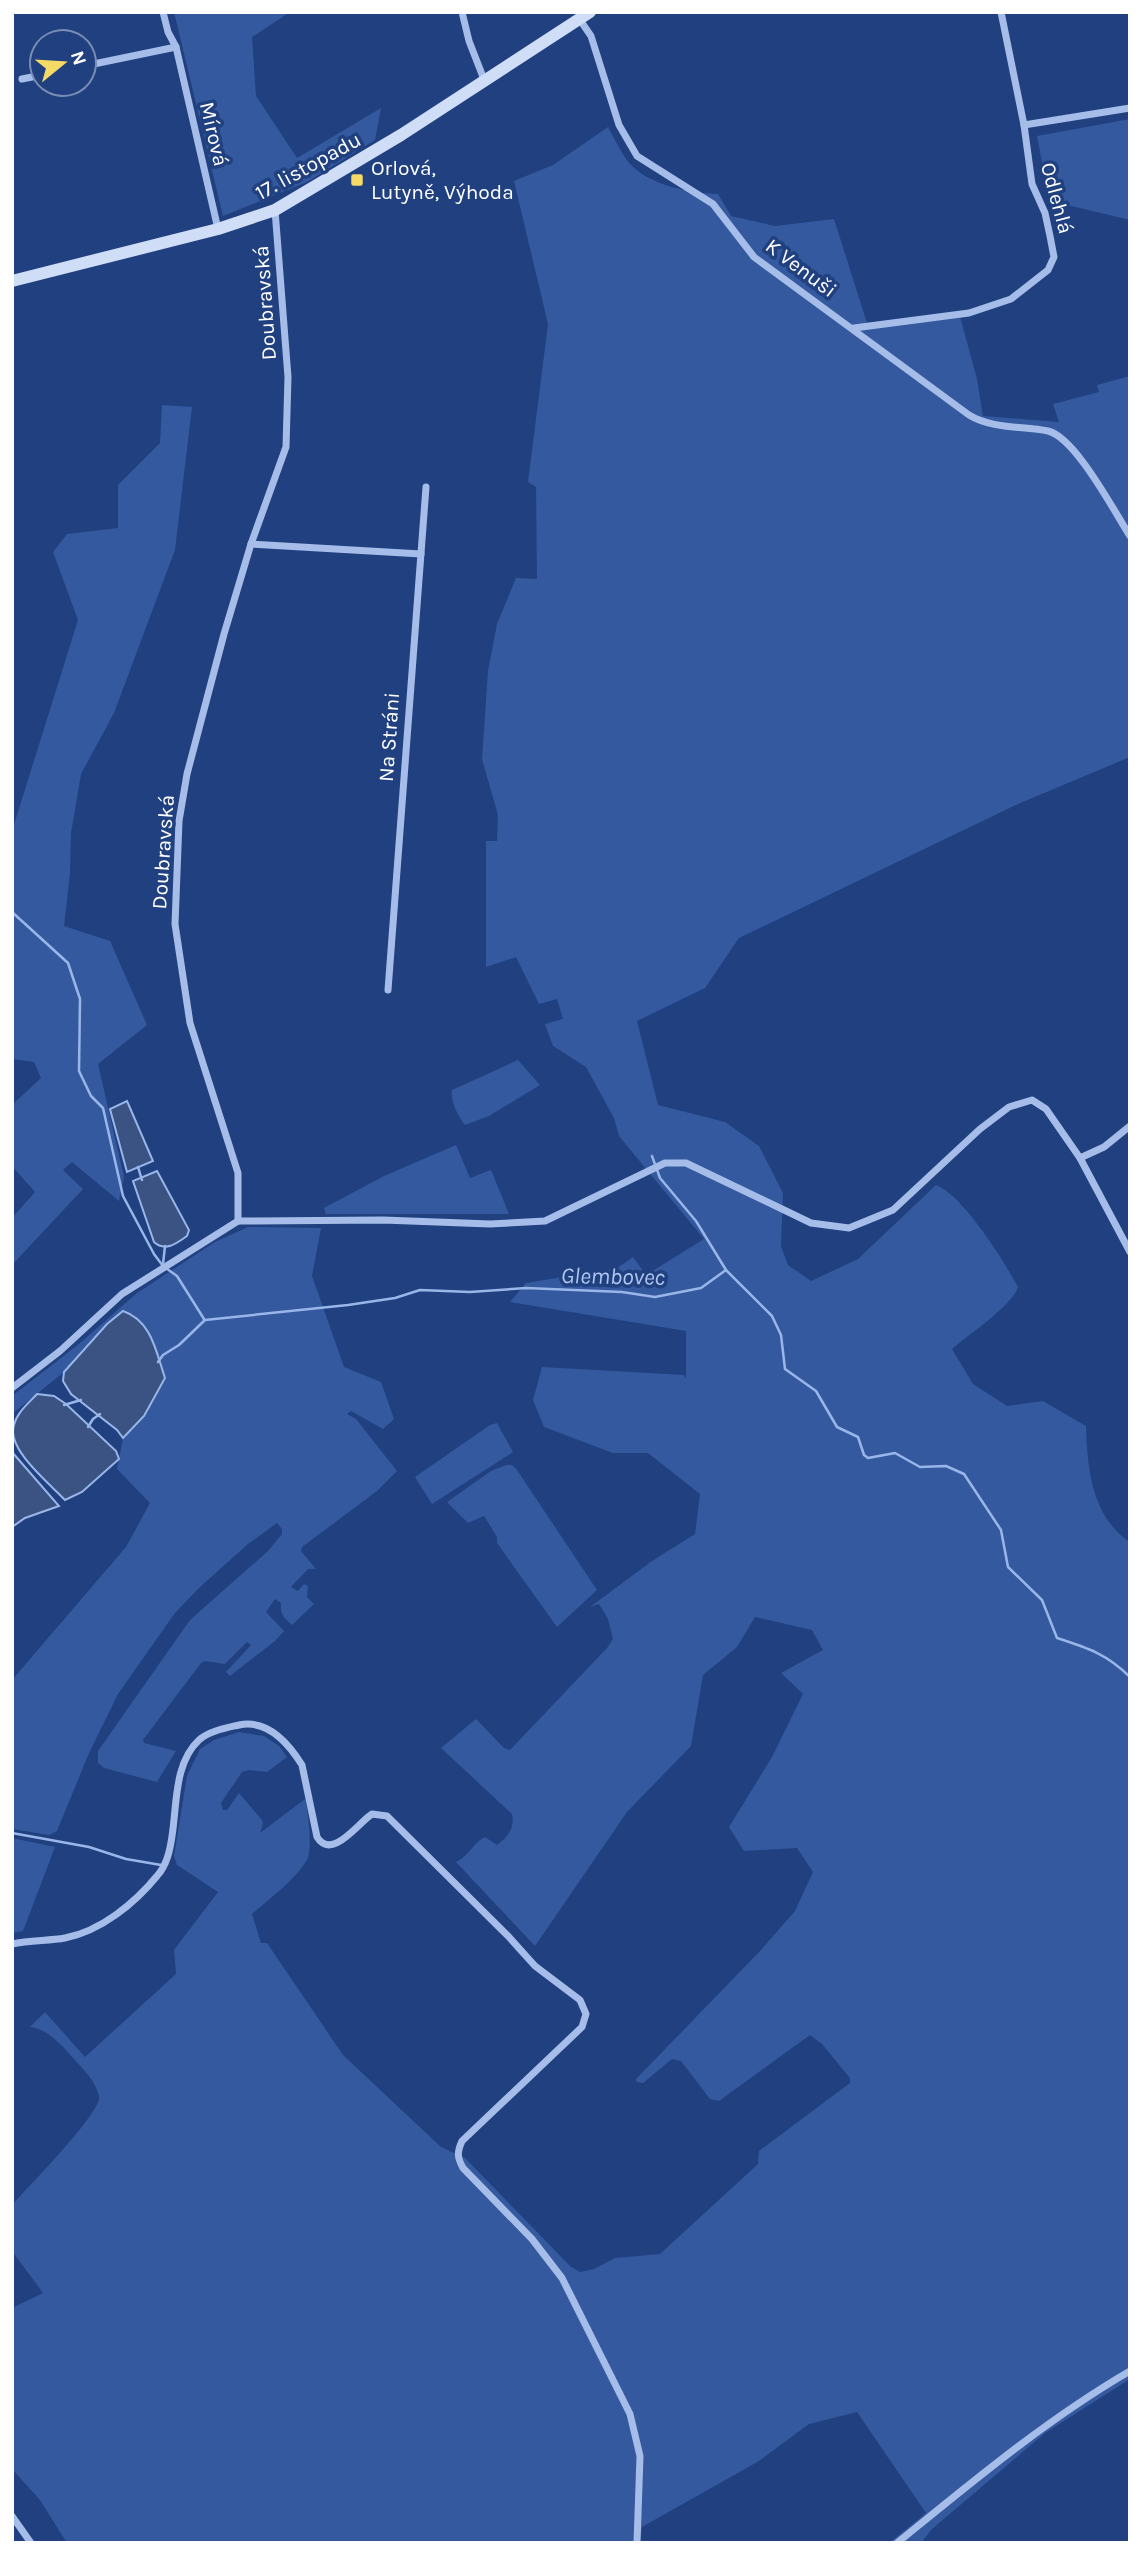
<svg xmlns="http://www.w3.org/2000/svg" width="1142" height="2555" font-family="Karla,sans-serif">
<rect width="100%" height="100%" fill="#204080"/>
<g fill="#34599e">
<polygon points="174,12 290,12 252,37 256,96 297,158 381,108 375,140 307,182 223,216"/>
<polygon points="1130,119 1130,220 1063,204 1047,188 1037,136"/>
<path d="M608,127C615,139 622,155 631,165C652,186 690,193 718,194L731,216L775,226L834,219L867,323L959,313L977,379L983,416L1059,422L1053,404L1099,392L1097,385L1130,376V757L1018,804L739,938L705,988L637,1021L658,1105L725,1122L759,1146L783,1193L781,1246L788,1265L811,1281L858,1259L936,1185C963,1195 1004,1261 1018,1287C1013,1305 967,1336 952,1349L973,1384L1007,1406L1043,1401L1086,1426C1087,1467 1092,1518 1130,1542V2379L1045,2433L932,2529L921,2543H889L926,2513L857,2412L809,2424L759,2461L642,2527L641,2536L633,2543H67L40,2500L12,2469V2308L43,2293L12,2251V2205C26,2189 101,2113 99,2097C97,2082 82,2068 72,2057C62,2045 46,2028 30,2027L45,2012L85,2057L176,1974L174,1950L218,1892L177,1865L174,1856L187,1776L200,1749L214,1740L239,1732L264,1736L279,1746L287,1757L267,1772L249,1770L242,1772L221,1803L223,1810H227L239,1793L262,1820L263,1824L260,1833L305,1799C308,1812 313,1848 307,1860C294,1881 270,1898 252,1914L261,1943H267L343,2055L441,2147L465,2158L571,2267L580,2272L594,2269L615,2258L660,2254L758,2164L759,2151L850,2083V2078L822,2044L810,2035L719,2101L710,2099L681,2061L672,2059L643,2083L637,2082L636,2079L761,1950L795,1911L813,1872L797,1848L744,1851L729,1827L772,1757L803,1694L781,1673L823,1650L812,1630L755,1617L737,1647L703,1675L691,1746L627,1812L535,1946L456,1862C469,1856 473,1843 485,1837L497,1845C508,1837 515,1828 512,1814L441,1748L476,1719L504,1748L510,1750L607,1648L613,1639L608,1619L599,1604L590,1607L652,1561L695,1534L700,1494L648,1453H613L544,1427L533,1400L542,1367L684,1375L686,1379V1331L510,1302L526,1283L617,1268L633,1257L646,1275L704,1239L619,1136L614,1118L586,1067L553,1046L545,1024L563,1019L557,999L539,1004L516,957L486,967V841H497L498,815L482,759L488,671L497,624L516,578L537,579L536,487L528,482L548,324L514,181L553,165Z"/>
<polygon points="162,405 192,407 175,550 114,713 81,774 71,833 70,873 64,926 110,941 147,1025 98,1064 124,1177 119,1201 72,1162 63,1170 83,1189 12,1265 12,1218 35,1192 12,1166 12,1105 41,1078 34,1062 12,1059 12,831 78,620 53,552 67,534 118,528 118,485 160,443"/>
<path d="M518,1060L540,1085L489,1116L465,1125C458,1116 450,1101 452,1090Z"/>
<polygon points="456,1145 470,1178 491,1170 509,1214 326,1214 324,1208 384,1176"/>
<path d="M248,1227L321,1228L312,1276L344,1367L381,1382L394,1419L383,1429L351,1411L347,1414L356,1419L397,1471L377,1491L302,1547L301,1551L316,1569H308L291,1587L298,1591L304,1584L308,1586L307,1597L314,1604L292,1625C284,1618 280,1615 281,1603L275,1599L266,1612L284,1631L275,1641L230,1676L226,1672L251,1645L247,1642L225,1664L204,1661L201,1663L143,1740L144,1743L176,1751L157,1782L104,1768L98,1763V1751L190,1620L268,1551L282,1534V1529L277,1523L248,1544L200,1587L175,1613L118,1694L89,1753L57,1831L49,1835L12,1829V1680L126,1547L150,1503L117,1469L123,1438L144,1416L150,1332L132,1314L107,1325L64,1372L12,1414V1396L79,1344L137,1293L215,1242Z"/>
<polygon points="497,1423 513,1452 432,1504 415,1477 490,1425"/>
<polygon points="506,1465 512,1465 517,1470 597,1590 557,1627 497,1543 497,1537 484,1516 468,1523 447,1502 491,1471"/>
<polygon points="12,1838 55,1847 23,1931 12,1933"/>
</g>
<g fill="#3b5382" stroke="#99b6e9" stroke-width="2">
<polygon points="127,1101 153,1161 127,1172 110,1109"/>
<path d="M157,1171L189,1230L187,1236C176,1244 165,1252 154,1242L133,1181Z"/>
<path d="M123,1311C152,1321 156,1352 165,1378L144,1416L123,1438L117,1430L71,1394L63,1381L64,1372L107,1324Z"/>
<path d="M37,1394L54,1396L66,1404L116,1451L119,1459L82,1492L65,1500C49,1483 6,1449 14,1425C17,1412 29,1403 37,1394Z"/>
<polygon points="12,1452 59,1506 25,1518 12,1527"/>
</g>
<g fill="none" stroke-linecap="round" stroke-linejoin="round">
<g stroke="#99b6e9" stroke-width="2.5">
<polyline points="12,912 68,963 80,999 79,1071 91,1096 103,1108 123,1196 154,1254 163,1266 177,1276 204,1319"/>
<polyline points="652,1156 660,1178 696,1221 726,1270"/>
<polyline points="138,1167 142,1180"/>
<polyline points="163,1264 165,1246"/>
<path d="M158,1362L163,1355L179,1345L205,1320L348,1305L395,1298L420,1290L470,1292L526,1288L622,1292L655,1297L701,1288L726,1270L772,1316L781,1335L785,1369L816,1391L837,1427L858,1437L864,1455L868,1458L895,1453L920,1467L946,1466L964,1474L1001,1530L1008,1567L1042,1600L1057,1638C1088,1648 1107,1654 1130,1677"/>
<polyline points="64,1405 81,1400"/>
<polyline points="88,1427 93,1419 100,1414"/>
<polyline points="12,1833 89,1847 126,1859 161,1865"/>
</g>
<g stroke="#a5bde8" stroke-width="7">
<polyline points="163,12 168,32 176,47 218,229"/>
<polyline points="462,12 469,41 485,82"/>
<path d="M580,20L591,36L619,125L637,156L713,204L754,257L969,415C992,429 1022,426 1048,431C1075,437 1114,511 1130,536"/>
<polyline points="84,66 176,47"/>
<polyline points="22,79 42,75"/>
<polyline points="1024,125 1130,108"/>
<polyline points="854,328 969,313 1011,299 1048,270 1054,257 1050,236 1045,213 1032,184 1024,125 1001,12"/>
<polyline points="251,544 421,554"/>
<polyline points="388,990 426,487"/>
<polyline points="1080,1158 1130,1252"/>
<polyline points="238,1221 383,1220 490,1224 545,1221 665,1163 686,1163 811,1223 849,1228 893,1210 980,1129 1009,1107 1032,1100 1046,1109 1080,1158 1104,1147 1130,1126"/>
<polyline points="12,1388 60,1351 122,1294 238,1221 238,1173 190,1023 175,924 179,821 187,774 224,634 251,544 286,447 288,377 275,210"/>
<path d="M12,1944C30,1940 48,1941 65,1938C101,1931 135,1903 157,1876C167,1865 170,1850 172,1836C177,1805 174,1763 199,1740C209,1731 226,1728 239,1725C268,1719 289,1744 302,1765L317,1837C332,1861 358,1823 372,1814L387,1816L509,1937L535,1966L580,2000L586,2014L582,2027L462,2141C457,2152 457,2157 463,2168L532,2239L562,2278L630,2414L640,2456L637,2543"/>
<polyline points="12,2516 31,2543"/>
<path d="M897,2543C972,2482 1046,2420 1130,2371"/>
</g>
<polyline stroke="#d0ddf6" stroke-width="12" points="12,281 218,229 275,210 401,135 590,12"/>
</g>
<rect fill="#f5da66" stroke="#204080" stroke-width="2.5" x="350" y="173" width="14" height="14" rx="3.5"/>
<g text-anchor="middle" stroke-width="7" stroke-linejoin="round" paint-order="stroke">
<g font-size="21" fill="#fff" stroke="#204080">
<text transform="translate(214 134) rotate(77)" y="7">Mírová</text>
<text transform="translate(308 166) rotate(-29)" y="7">17. listopadu</text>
<text transform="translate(1057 198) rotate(75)" y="7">Odlehlá</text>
<text transform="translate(801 268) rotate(37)" y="7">K Venuši</text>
<text transform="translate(265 303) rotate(-94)" y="7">Doubravská</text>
<text transform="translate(389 737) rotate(-86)" y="7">Na Stráni</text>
<text transform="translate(163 852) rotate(-86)" y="7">Doubravská</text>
</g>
<g font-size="21" fill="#fff" stroke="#204080" text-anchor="start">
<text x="371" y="175">Orlová,<tspan x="371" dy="24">Lutyně, Výhoda</tspan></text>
</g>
<g font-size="23" font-style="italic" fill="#b1c7ef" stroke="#204080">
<text transform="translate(613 1276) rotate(1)" y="8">Glembovec</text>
</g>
</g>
<rect width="1142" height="2555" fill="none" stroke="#ffffff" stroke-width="28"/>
<g transform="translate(63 63) rotate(72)"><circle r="33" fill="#204080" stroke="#798cb3" stroke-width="2"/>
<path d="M0-5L12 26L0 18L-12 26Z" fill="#f5da66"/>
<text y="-10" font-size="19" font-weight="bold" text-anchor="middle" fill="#ffffff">N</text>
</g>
</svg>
